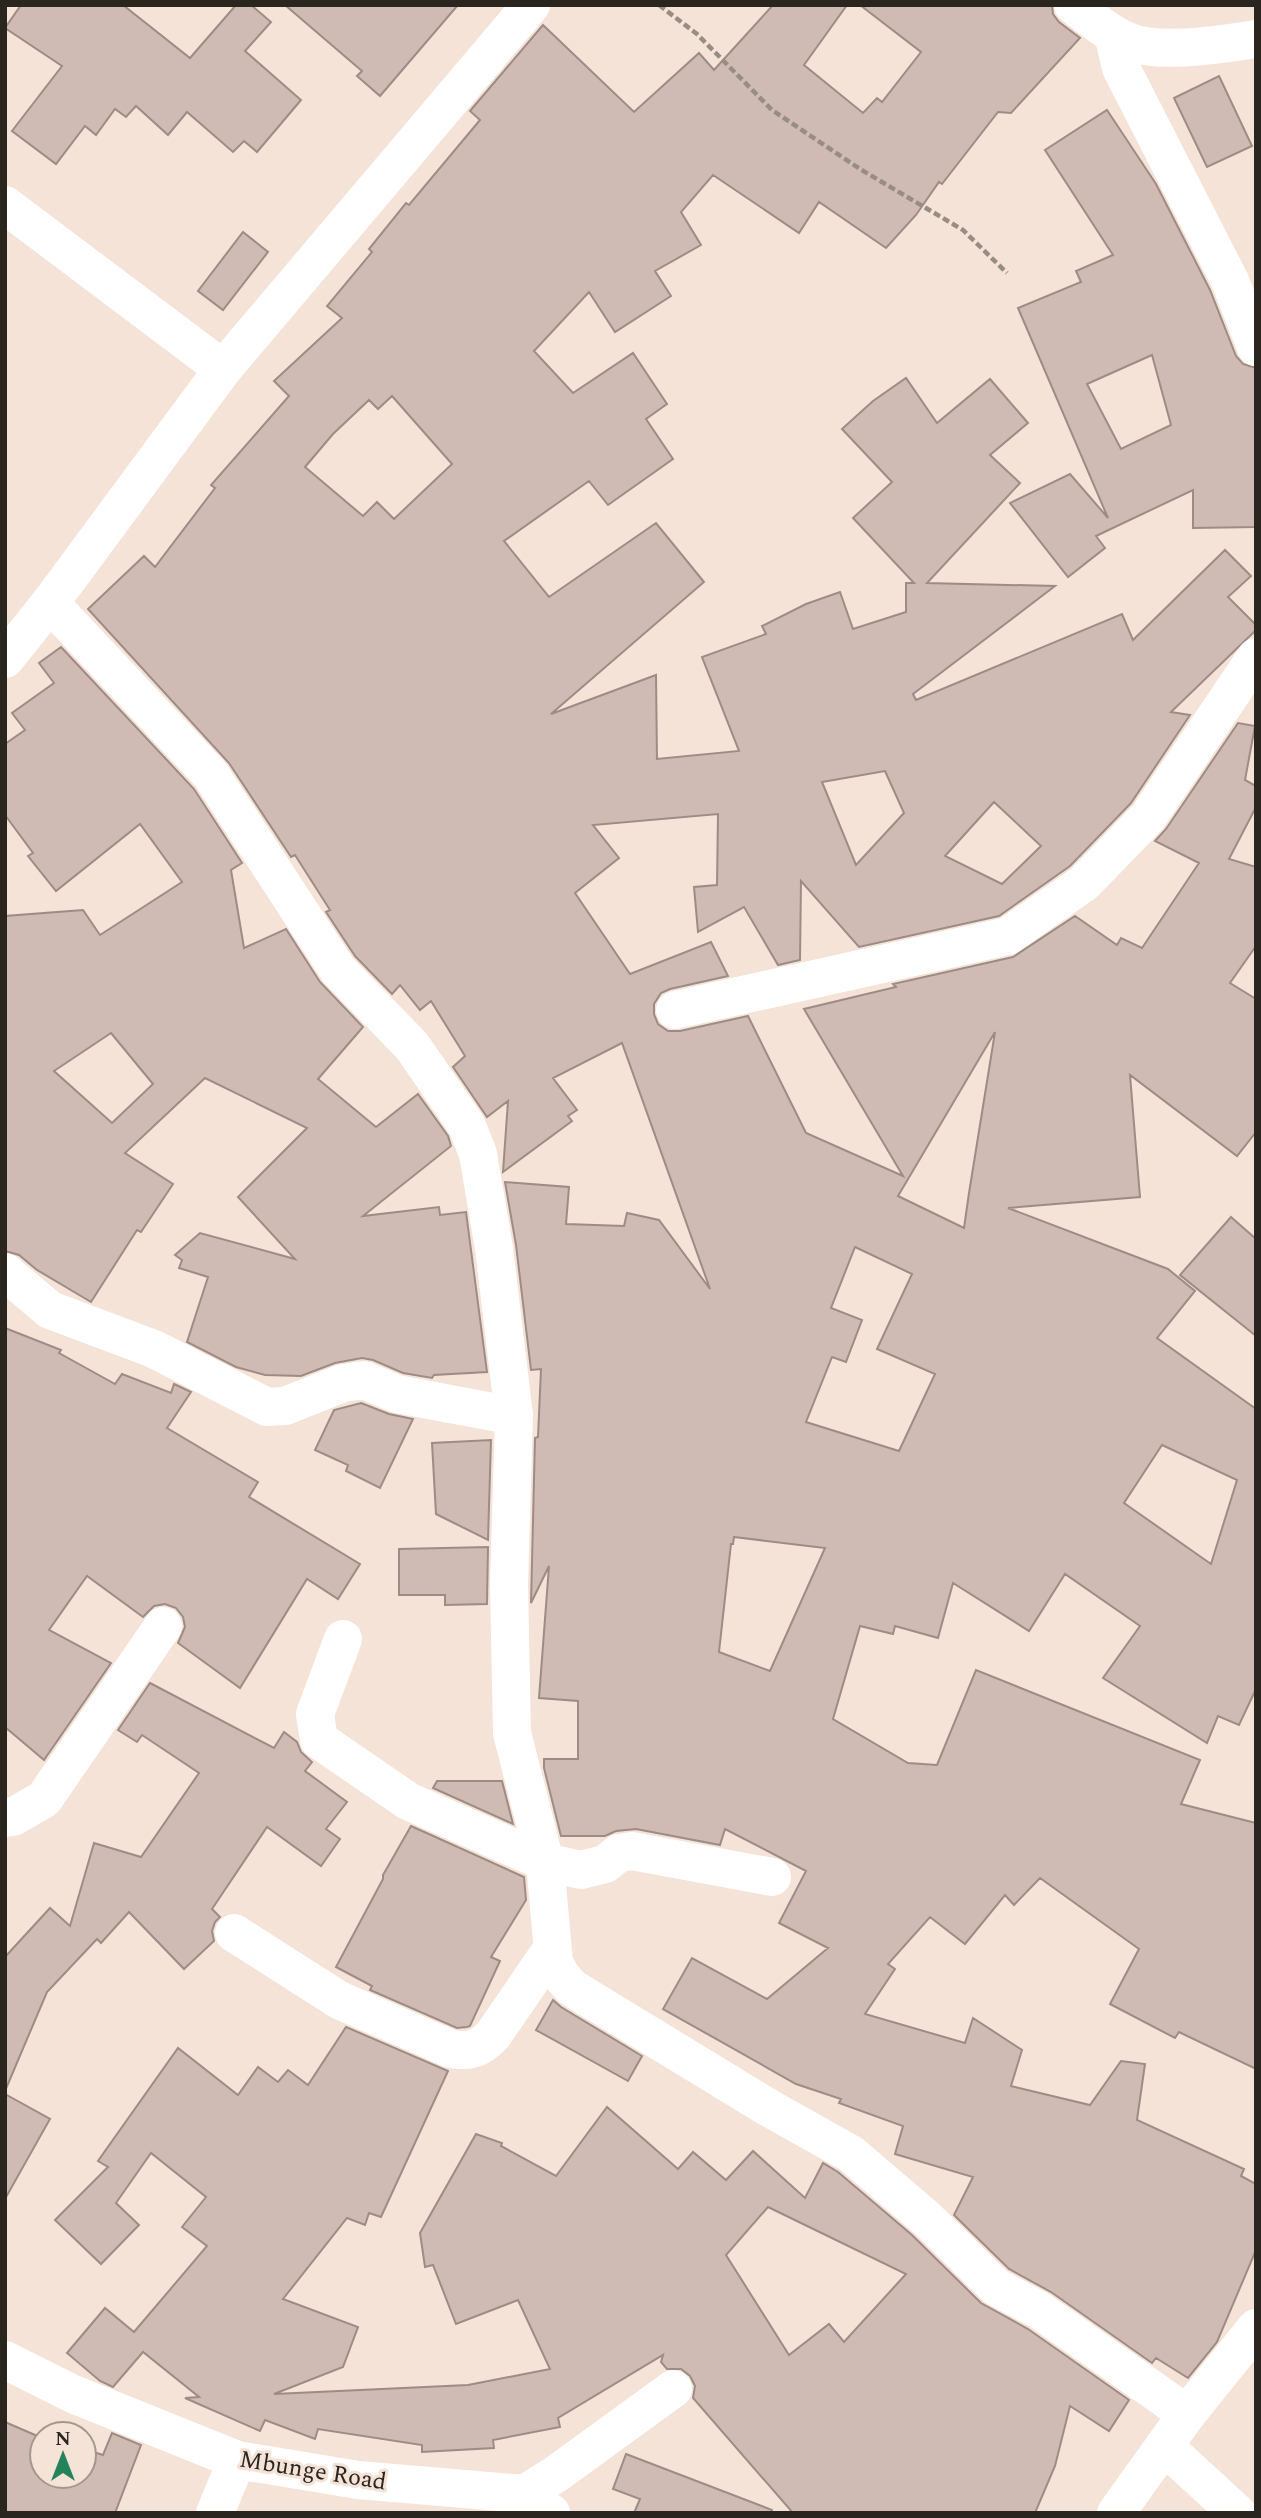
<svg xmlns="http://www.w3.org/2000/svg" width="1261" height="2518" font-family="Spectral,serif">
<rect width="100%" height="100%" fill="#f4e3d6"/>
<g fill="#cfbab4" stroke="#9f8b85" stroke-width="2" fill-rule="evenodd">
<polygon points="21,5 123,5 190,58 236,5 251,5 271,22 245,51 301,100 257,152 244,141 233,152 187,112 168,135 136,106 126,117 115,109 96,135 85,126 56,164 12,131 62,66 5,28"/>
<polygon points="285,5 458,5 380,96 357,76 362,71"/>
<path d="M773,5H847L804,65L863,113L877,98L882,102L921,52L860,5H1052L1053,14L1059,22L1080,38L1011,113L998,112L942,184L939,182L916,215L886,248L819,202L799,233L713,175L681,212L701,245L655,271L671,296L615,332L589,292L534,351L573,393L633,353L667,404L646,419L673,459L608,505L589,481L504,541L549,597L656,523L704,582L551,714L656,675L657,759L739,751L702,657L766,634L762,626L806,604L840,592L853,629L906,612V583H914L853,518L892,482L842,429L873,401L906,378L937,423L990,379L1028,423L990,455L1020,483L927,583L1055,586L913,694L916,700L1122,614L1133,640L1225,550L1251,576L1228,597L1256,625V630L1171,712L1190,715L1131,803L1070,866L999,916L859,947L801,881L800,960L778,965L744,907L698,932L694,887L717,885L718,814L593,825L619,858L575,893L630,974L711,942L728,976L670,989L661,993L654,1004V1014L658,1024L668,1031H680L748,1016L806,1133L903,1176L804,1009L896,987L893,984L1013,957L1075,916L1117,945L1121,938L1142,948L1199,863L1155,841L1166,829L1238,723L1255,726L1245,780L1256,786V807L1229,859L1256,867V946L1230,983L1256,999V1132L1237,1156L1130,1075L1140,1197L1008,1208L1168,1269L1195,1291L1157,1338L1256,1409V1689L1239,1725L1218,1716L1207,1743L1103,1678L1140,1626L1065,1574L1029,1631L953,1583L938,1638L895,1626L893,1634L860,1626L833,1719L908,1763L937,1765L976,1670L1200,1760L1181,1804L1256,1823V2069L1179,2032L1175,2038L1110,2004L1139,1949L1040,1878L1014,1905L1005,1895L965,1944L930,1917L888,1964L895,1969L865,2014L965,2043L973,2018L1022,2050L1011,2086L1090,2105L1121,2061L1145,2064L1137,2120L1244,2169L1241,2176L1256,2184V2250L1217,2342L1188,2378L1156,2358L1152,2363L1051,2292L1009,2269L954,2215L973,2177L895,2154L903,2126L839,2103L841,2099L796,2084L663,2009L692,1958L767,1999L828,1948L779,1923L806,1871L725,1829L720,1845L636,1829L616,1831L605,1836H561L544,1768V1759H578V1701L539,1698L549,1566L531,1603L535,1438L538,1437L541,1369L531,1370L516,1245L505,1182L569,1187L566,1224L624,1226L627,1213L659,1220L710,1289L622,1043L553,1078L577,1110L568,1116L572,1121L503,1172L508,1101L487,1117L453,1067L465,1056L431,1001L420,1010L400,985L392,994L355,956L326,912L330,910L295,855L291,857L229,763L88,609L144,556L155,567L215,488L211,485L289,396L274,381L342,318L327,306L372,252L369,249L406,203L409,205L480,120L470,111L543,25L634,112L699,53L714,70ZM392,396L452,464L394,519L377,502L363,516L305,467L333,434L369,400L378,409ZM885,771L904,813L856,865L822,782ZM994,802L1041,846L1002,884L945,856ZM995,1032L969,1193L964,1228L898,1196ZM855,1247L912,1274L877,1349L935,1374L899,1451L806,1422L832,1357L846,1362L862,1320L831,1308ZM1162,1445L1237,1480L1211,1564L1124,1503ZM734,1537L825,1548L770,1671L719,1652L731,1544H733Z"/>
<polygon points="1219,76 1252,146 1207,167 1174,98"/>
<path d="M1107,110L1156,184L1210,290L1236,356L1243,364L1256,368V527L1193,528V490L1096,536L1105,548L1068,577L1010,503L1070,474L1108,518L1018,308L1081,282L1076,271L1113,255L1045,150ZM1152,355L1171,425L1121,449L1087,384Z"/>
<polygon points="243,232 268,252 223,310 198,291"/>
<path d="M61,647L194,789L242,863L231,870L244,948L286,929L320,982L363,1027L318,1079L376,1127L418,1094L448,1136L451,1146L363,1216L439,1207L440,1215L466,1212L487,1372L434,1375L432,1378L403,1373L373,1360L362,1358L335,1363L301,1376L265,1375L236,1367L187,1342L208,1277L179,1268L182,1260L175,1255L200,1233L295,1259L238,1197L307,1128L205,1078L125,1153L173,1184L141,1232L137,1230L91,1302L37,1270L19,1255L5,1251V916L83,910L100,935L182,882L140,824L56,891L28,856L33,853L5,815V744L25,730L12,713L54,683L39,663ZM111,1033L153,1084L112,1123L54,1071Z"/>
<polygon points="1231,1217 1256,1239 1256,1336 1180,1275"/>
<polygon points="5,1328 61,1350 59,1353 115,1384 122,1374 171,1393 174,1384 191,1392 167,1428 258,1482 249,1497 360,1564 338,1599 307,1579 240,1688 178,1643 185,1627 183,1617 176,1608 165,1604 154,1606 143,1617 87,1576 49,1630 111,1663 44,1760 5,1727"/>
<polygon points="361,1403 389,1414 413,1419 380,1488 346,1471 348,1465 315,1450 334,1410"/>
<polygon points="491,1440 488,1540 436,1514 432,1443"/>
<polygon points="488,1547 487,1604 445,1605 445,1595 399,1595 399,1549"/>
<polygon points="150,1683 274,1748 284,1732 297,1742 301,1752 312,1762 305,1771 347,1802 326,1829 340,1839 321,1866 267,1827 212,1909 220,1917 215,1922 212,1931 214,1941 184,1969 129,1912 101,1943 97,1939 47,1992 5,2091 5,1957 50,1908 70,1926 94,1843 141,1857 199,1773 142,1735 137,1742 118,1730"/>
<polygon points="437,1781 502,1781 513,1824 433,1788"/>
<polygon points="411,1826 524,1877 526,1900 491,1957 500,1961 470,2026 467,2027 457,2028 370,1990 372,1986 336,1967 383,1879 383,1875"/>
<polygon points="553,2000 561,2007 642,2056 628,2081 536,2030"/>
<path d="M346,2027L448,2071L381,2217L369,2213L365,2225L347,2218L283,2299L358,2327L343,2367L274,2394L468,2385L550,2369L518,2300L456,2324L433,2265L425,2267L420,2233L476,2134L502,2143L501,2146L556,2176L607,2107L678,2169L693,2152L726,2180L753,2151L805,2198L823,2163L838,2172L912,2235L981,2303L1028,2329L1129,2400L1109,2431L1070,2406L1055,2466L1035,2513H793L693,2398L695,2386L690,2376L681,2369H667L661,2362L663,2355L558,2418L560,2427L493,2440L494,2448L422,2452V2445L318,2429L315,2439L265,2420L260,2431L185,2398L199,2397L143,2352L113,2387L100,2381L67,2353L105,2308L134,2332L207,2246L182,2227L206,2197L151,2153L116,2203L139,2225L101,2264L55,2220L108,2167L98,2161L178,2048L238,2095L258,2067L278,2082L288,2070L308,2085ZM768,2207L906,2274L844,2342L829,2324L789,2355L726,2255Z"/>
<polygon points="5,2094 50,2119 5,2199"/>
<polygon points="5,2422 42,2438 42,2476 84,2476 84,2449 103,2455 112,2433 141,2445 115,2513 5,2513"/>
<polygon points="626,2454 772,2510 771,2513 634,2513 640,2499 613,2489"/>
</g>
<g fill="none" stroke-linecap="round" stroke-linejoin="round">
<polyline stroke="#998d83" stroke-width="4.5" stroke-dasharray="7 3.5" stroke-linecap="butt" points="659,5 697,34 772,110 860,169 963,230 1007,273"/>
<g stroke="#fff" stroke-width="38">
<path d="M1073,5C1091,18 1107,33 1127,41C1159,55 1222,44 1256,39"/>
<polyline points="1113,34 1121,68 1230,281 1256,347"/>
<polyline points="5,205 223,369"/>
<polyline points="50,603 211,775 338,970 412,1046 467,1126 478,1154 494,1248 514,1416 509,1585 512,1733 545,1862 554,1963 562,1977 572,1988 769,2108 851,2154 927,2219 996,2287 1039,2310 1187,2414"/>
<polyline points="5,659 50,603 223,369 531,5"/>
<polyline points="675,1010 1008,936 1084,883 1148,817 1256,657"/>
<polyline points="5,1272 50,1310 154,1349 267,1407 285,1406 343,1383 364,1380 397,1394 514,1416"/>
<polyline points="343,1639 315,1714 319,1740 408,1801 545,1862 581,1870 605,1864 619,1853 632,1851 772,1877"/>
<polyline points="5,1818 13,1817 44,1799 163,1626"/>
<path d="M234,1933L339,2000L451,2049C469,2052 480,2049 493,2035L552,1949"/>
<polyline points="5,2360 73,2394 237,2460 358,2480 524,2494 551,2513"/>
<polyline points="1164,2446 1237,2513"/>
<polyline points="524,2494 556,2474 673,2389"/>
<polyline points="215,2513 237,2460"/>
<polyline points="1116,2513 1187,2414 1256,2328"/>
</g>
</g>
<g text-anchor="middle" stroke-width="6" stroke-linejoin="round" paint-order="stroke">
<g font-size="24" fill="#2b2520" stroke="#f4e3d6">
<text transform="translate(313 2470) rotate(9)" y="8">Mbunge Road</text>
</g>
</g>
<rect width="1261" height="2518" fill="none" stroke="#2b2520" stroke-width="14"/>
<g transform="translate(63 2455)"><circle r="33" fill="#f4e3d6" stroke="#a4978d" stroke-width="2"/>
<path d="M0-5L12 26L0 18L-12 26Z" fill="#23835b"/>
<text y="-10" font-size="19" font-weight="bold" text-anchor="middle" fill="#2b2520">N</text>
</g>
</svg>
